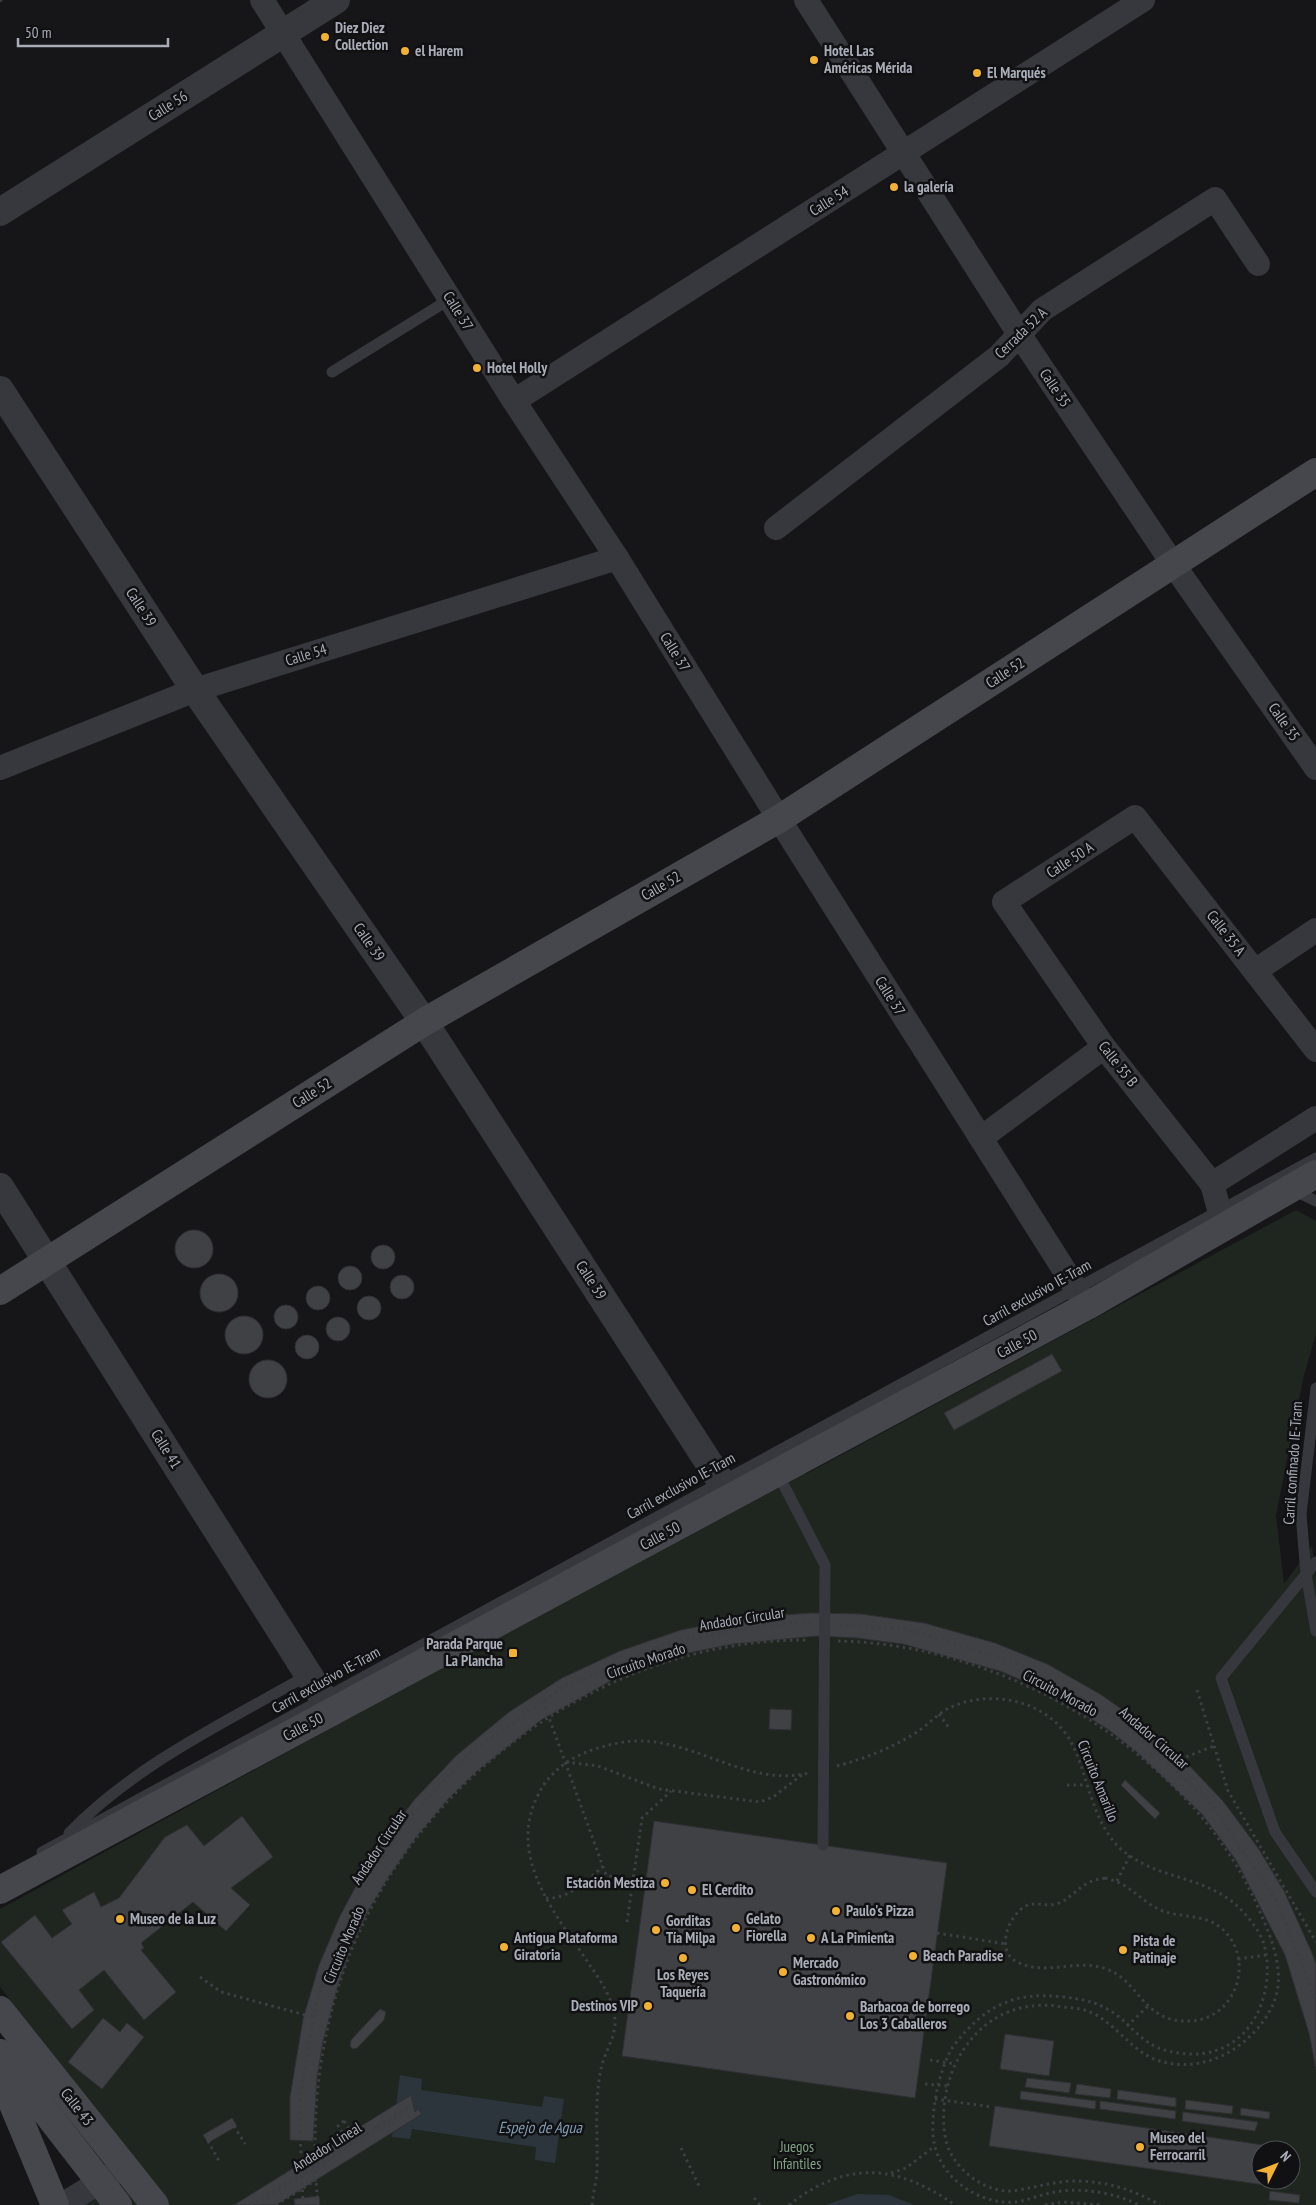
<svg xmlns="http://www.w3.org/2000/svg" width="1316" height="2205" font-family="'PT Sans Narrow',sans-serif">
<rect width="100%" height="100%" fill="#161618"/>
<path fill="#1e261f" fill-rule="evenodd" d="M1296,1210L1316,1221V1334L1304,1375L1276,1515L1284,1584L1312,1546L1316,1581V2205H77L138,2166L0,1987V1909L804,1470L806,1474ZM1261,2150H1291V2180H1261Z"/>
<g fill="#2c353c">
<polygon points="400,2075 422,2079 421,2090 542,2107 544,2096 564,2099 555,2163 535,2160 536,2147 412,2129 410,2139 392,2137"/>
<polygon points="857,2194 889,2195 914,2205 826,2205"/>
</g>
<g fill="#404145" stroke="#303034">
<circle cx="194" cy="1249" r="19"/>
<circle cx="383" cy="1257" r="12"/>
<circle cx="350" cy="1278" r="12"/>
<circle cx="219" cy="1293" r="19"/>
<circle cx="402" cy="1287" r="12"/>
<circle cx="318" cy="1298" r="12"/>
<circle cx="369" cy="1308" r="12"/>
<circle cx="286" cy="1317" r="12"/>
<circle cx="244" cy="1335" r="19"/>
<circle cx="338" cy="1329" r="12"/>
<circle cx="307" cy="1347" r="12"/>
<polygon points="1052,1354 1062,1371 954,1430 944,1413"/>
<circle cx="268" cy="1379" r="19"/>
<polygon points="811,1613 861,1614 924,1623 995,1643 1047,1664 1100,1694 1151,1730 1182,1758 1223,1801 1258,1848 1284,1891 1312,1953 1316,1964 1316,2070 1309,2033 1285,1955 1236,1860 1202,1814 1138,1753 1109,1730 1074,1708 1035,1686 1000,1671 903,1644 857,1638 817,1636 733,1644 688,1653 621,1675 541,1720 477,1771 449,1798 416,1837 389,1876 369,1909 351,1947 338,1985 323,2041 317,2077 313,2141 290,2140 290,2097 303,2019 319,1965 340,1916 373,1854 415,1799 457,1755 509,1712 562,1678 620,1651 681,1630 742,1618"/>
<polygon points="770,1709 792,1710 791,1730 769,1729"/>
<polygon points="1125,1780 1160,1813 1155,1819 1121,1785"/>
<polygon points="242,1816 273,1857 231,1888 250,1905 226,1931 193,1902 141,1943 144,1948 141,1950 176,1992 144,2020 104,1970 79,1990 94,2010 72,2029 1,1942 35,1915 52,1938 72,1924 62,1910 94,1892 101,1907 119,1898 165,1837 187,1825 204,1846"/>
<polygon points="654,1821 947,1863 915,2098 622,2056"/>
<polygon points="380,2009 386,2012 384,2020 357,2048 353,2049 350,2046 351,2040"/>
<polygon points="103,2018 120,2032 127,2023 144,2037 102,2089 68,2062"/>
<polygon points="1005,2034 1054,2041 1049,2076 1000,2069"/>
<polygon points="1027,2078 1071,2083 1069,2093 1025,2087"/>
<polygon points="1077,2084 1111,2089 1110,2098 1075,2094"/>
<polygon points="1118,2090 1176,2098 1176,2107 1117,2099"/>
<polygon points="1021,2091 1096,2101 1095,2109 1020,2099"/>
<polygon points="411,2095 415,2112 418,2109 422,2114 276,2205 234,2205"/>
<polygon points="1186,2100 1233,2106 1232,2114 1185,2109"/>
<polygon points="1100,2101 1176,2111 1175,2119 1100,2109"/>
<polygon points="995,2106 1291,2149 1261,2150 1261,2180 1287,2180 1286,2188 989,2146"/>
<polygon points="1241,2108 1270,2112 1269,2119 1240,2115"/>
<polygon points="1183,2112 1258,2122 1255,2131 1182,2121"/>
<polygon points="232,2118 237,2126 208,2143 203,2135"/>
<polygon points="1270,2191 1300,2195 1299,2203 1269,2200"/>
<polygon points="319,2196 320,2205 295,2205 294,2199"/>
</g>
<g fill="none" stroke-linecap="round" stroke-linejoin="round">
<g stroke="#3d3f44" stroke-width="3" stroke-dasharray="2.5 4" stroke-linecap="butt">
<polyline points="0,1 2,0"/>
<polyline points="839,1625 907,1629 1020,1664 1123,1722 1210,1802 1276,1900 1316,2001"/>
<path d="M838,1641C1006,1644 1194,1754 1260,1912C1274,1944 1289,1981 1268,2014C1245,2052 1198,2076 1154,2059C1129,2048 1114,2022 1090,2012C1081,2008 1072,2008 1063,2007C1016,1999 976,2020 955,2065C944,2088 939,2125 949,2150C961,2175 991,2196 1019,2190C1040,2186 1057,2181 1078,2181C1109,2182 1134,2190 1160,2205"/>
<polyline points="1197,1690 1228,1791 1316,1942"/>
<polyline points="543,1701 606,1875 645,1887"/>
<polyline points="939,1714 950,1729"/>
<polyline points="566,1762 598,1766 659,1789 760,1802 773,1797 803,1774"/>
<polyline points="1168,1764 1214,1746"/>
<path d="M837,1766C866,1758 892,1748 917,1732C928,1725 937,1714 949,1708C989,1689 1043,1699 1068,1737C1080,1756 1084,1778 1092,1799C1099,1820 1109,1841 1127,1854C1166,1882 1212,1876 1245,1914C1253,1923 1262,1935 1265,1948C1274,1987 1257,2039 1214,2051C1200,2056 1182,2054 1168,2051C1141,2045 1130,2022 1109,2010C1094,2001 1081,1999 1064,1997C1015,1991 986,2005 955,2044C939,2065 928,2121 935,2147C944,2181 981,2205 1016,2202C1029,2200 1042,2194 1055,2192C1081,2187 1116,2193 1139,2205"/>
<polyline points="1067,1785 1087,1785"/>
<path d="M1105,1878C1132,1884 1140,1902 1163,1911C1182,1918 1203,1914 1220,1927C1257,1957 1237,2020 1189,2021C1144,2023 1140,1983 1109,1970C1078,1957 1047,1977 1017,1962C995,1951 1008,1915 1026,1906C1036,1901 1045,1907 1056,1904C1075,1898 1079,1881 1105,1878Z"/>
<polyline points="1117,1881 1130,1855"/>
<path d="M546,1898C567,1900 589,1880 603,1866"/>
<polyline points="627,1922 642,1818 671,1791"/>
<polyline points="937,1933 1006,1944"/>
<polyline points="1238,1959 1266,1955"/>
<polyline points="200,1977 221,1992 313,2017"/>
<polyline points="1127,2026 1148,2006"/>
<polyline points="930,2060 955,2064"/>
<polyline points="925,2084 948,2086"/>
<polyline points="935,2099 992,2107"/>
<polyline points="344,2121 338,2126 350,2143"/>
<polyline points="234,2126 245,2144"/>
<polyline points="208,2141 219,2161"/>
<polyline points="681,2148 699,2186"/>
<polyline points="891,2173 906,2168 935,2146"/>
<polyline points="754,2198 760,2205"/>
<polyline points="251,2205 410,2106"/>
<polyline points="276,2205 316,2180"/>
<polyline points="303,2205 299,2102 316,2004 350,1911 402,1827 469,1754 565,1686 674,1641 790,1622 811,1623"/>
<path d="M318,2205C311,2133 316,2064 336,1995C394,1792 598,1638 809,1640"/>
<path d="M592,2205C593,2194 596,2182 597,2171C598,2137 594,2103 601,2069C604,2054 615,2038 615,2022C615,2003 602,1982 591,1967C558,1917 507,1859 537,1797C553,1763 584,1750 618,1743C686,1729 741,1789 809,1773"/>
<path d="M789,2205C846,2160 897,2164 955,2205"/>
<polyline points="1045,2205 1063,2202 1101,2205"/>
</g>
<g stroke="#37383d" stroke-width="11">
<polyline points="332,372 450,299"/>
<polyline points="1293,1190 1316,1201"/>
<polyline points="1316,1388 1301,1514 1306,1574 1316,1631"/>
<polyline points="777,1472 825,1565 823,1845"/>
<polyline points="1316,1562 1221,1678 1275,1832 1316,1892"/>
<path d="M69,1833C136,1764 226,1722 308,1675"/>
<polyline points="42,1852 1316,1158"/>
</g>
<g stroke="#37383d" stroke-width="24">
<polyline points="262,0 514,401 617,558 779,819 1087,1306"/>
<polyline points="806,0 1019,334 1173,564 1316,768"/>
<polyline points="514,401 1143,0"/>
<polyline points="776,528 999,356 1042,310 1215,199 1258,264"/>
<polyline points="0,768 195,690 617,558"/>
<polyline points="1255,971 1316,930"/>
<polyline points="981,1138 1104,1047"/>
<polyline points="1212,1184 1316,1118"/>
<polyline points="1224,1227 1212,1184 1104,1047 1004,902 1135,817 1316,1050"/>
<polyline points="62,2205 116,2172"/>
</g>
<g stroke="#37383d" stroke-width="28">
<polyline points="0,212 336,0"/>
<polyline points="0,390 195,690 424,1022 731,1497"/>
<polyline points="0,1187 332,1712"/>
</g>
<g stroke="#45474d" stroke-width="28">
<polyline points="0,1291 424,1022 779,819 1316,472"/>
<polyline points="0,1890 1087,1306 1316,1174"/>
<polyline points="0,2010 155,2205"/>
<polyline points="0,2053 118,2205"/>
<polyline points="0,2073 55,2205"/>
</g>
<g stroke="#3d3f44" stroke-width="3" stroke-dasharray="2.5 4" stroke-linecap="butt">
<polyline points="344,2121 358,2141"/>
<polyline points="256,2205 411,2108"/>
</g>
</g>
<g fill="#f2b134" stroke="#111113" stroke-width="2">
<circle cx="325" cy="37" r="5"/>
<circle cx="405" cy="51" r="5"/>
<circle cx="814" cy="60" r="5"/>
<circle cx="977" cy="73" r="5"/>
<circle cx="894" cy="187" r="5"/>
<circle cx="477" cy="368" r="5"/>
<rect x="508" y="1648" width="10" height="10" rx="2.5"/>
<circle cx="665" cy="1883" r="5"/>
<circle cx="692" cy="1890" r="5"/>
<circle cx="836" cy="1911" r="5"/>
<circle cx="120" cy="1919" r="5"/>
<circle cx="736" cy="1928" r="5"/>
<circle cx="656" cy="1930" r="5"/>
<circle cx="811" cy="1938" r="5"/>
<circle cx="504" cy="1947" r="5"/>
<circle cx="1123" cy="1950" r="5"/>
<circle cx="913" cy="1956" r="5"/>
<circle cx="683" cy="1958" r="5"/>
<circle cx="783" cy="1972" r="5"/>
<circle cx="648" cy="2006" r="5"/>
<circle cx="850" cy="2016" r="5"/>
<circle cx="1140" cy="2147" r="5"/>
</g>
<g text-anchor="middle" stroke-width="5" stroke-linejoin="round" paint-order="stroke">
<g font-size="15" font-weight="bold" fill="#a8adb8" stroke="#111113" text-anchor="start">
<text x="335" y="33">Diez Diez<tspan x="335" dy="17">Collection</tspan></text>
<text x="415" y="56">el Harem</text>
<text x="824" y="56">Hotel Las<tspan x="824" dy="17">Américas Mérida</tspan></text>
<text x="987" y="78">El Marqués</text>
<text x="904" y="192">la galería</text>
<text x="487" y="373">Hotel Holly</text>
<text x="503" y="1649" text-anchor="end">Parada Parque<tspan x="503" dy="17">La Plancha</tspan></text>
<text x="655" y="1888" text-anchor="end">Estación Mestiza</text>
<text x="702" y="1895">El Cerdito</text>
<text x="846" y="1916">Paulo's Pizza</text>
<text x="130" y="1924">Museo de la Luz</text>
<text x="746" y="1924">Gelato<tspan x="746" dy="17">Fiorella</tspan></text>
<text x="666" y="1926">Gorditas<tspan x="666" dy="17">Tía Milpa</tspan></text>
<text x="514" y="1943">Antigua Plataforma<tspan x="514" dy="17">Giratoria</tspan></text>
<text x="821" y="1943">A La Pimienta</text>
<text x="1133" y="1946">Pista de<tspan x="1133" dy="17">Patinaje</tspan></text>
<text x="923" y="1961">Beach Paradise</text>
<text x="793" y="1968">Mercado<tspan x="793" dy="17">Gastronómico</tspan></text>
<text x="683" y="1980" text-anchor="middle">Los Reyes<tspan x="683" dy="17">Taquería</tspan></text>
<text x="638" y="2011" text-anchor="end">Destinos VIP</text>
<text x="860" y="2012">Barbacoa de borrego<tspan x="860" dy="17">Los 3 Caballeros</tspan></text>
<text x="1150" y="2143">Museo del<tspan x="1150" dy="17">Ferrocarril</tspan></text>
</g>
<g font-size="15" fill="#a8adb8" stroke="#111113">
<text transform="translate(168 106) rotate(-32)" y="5">Calle 56</text>
<text transform="translate(829 201) rotate(-32)" y="5">Calle 54</text>
<text transform="translate(458 311) rotate(58)" y="5">Calle 37</text>
<text transform="translate(1021 333) rotate(-44)" y="5">Cerrada 52 A</text>
<text transform="translate(1055 388) rotate(56)" y="5">Calle 35</text>
<text transform="translate(141 607) rotate(57)" y="5">Calle 39</text>
<text transform="translate(675 652) rotate(58)" y="5">Calle 37</text>
<text transform="translate(306 655) rotate(-17)" y="5">Calle 54</text>
<text transform="translate(1005 673) rotate(-33)" y="5">Calle 52</text>
<text transform="translate(1284 722) rotate(55)" y="5">Calle 35</text>
<text transform="translate(1070 860) rotate(-33)" y="5">Calle 50 A</text>
<text transform="translate(661 886) rotate(-30)" y="5">Calle 52</text>
<text transform="translate(1226 933) rotate(52)" y="5">Calle 35 A</text>
<text transform="translate(369 942) rotate(55)" y="5">Calle 39</text>
<text transform="translate(890 996) rotate(58)" y="5">Calle 37</text>
<text transform="translate(1118 1064) rotate(52)" y="5">Calle 35 B</text>
<text transform="translate(312 1093) rotate(-32)" y="5">Calle 52</text>
<text transform="translate(591 1280) rotate(57)" y="5">Calle 39</text>
<text transform="translate(1037 1293) rotate(-29)" y="5">Carril exclusivo IE-Tram</text>
<text transform="translate(1017 1344) rotate(-28)" y="5">Calle 50</text>
<text transform="translate(166 1449) rotate(58)" y="5">Calle 41</text>
<text transform="translate(1293 1463) rotate(-86)" y="5">Carril confinado IE-Tram</text>
<text transform="translate(681 1486) rotate(-29)" y="5">Carril exclusivo IE-Tram</text>
<text transform="translate(660 1536) rotate(-28)" y="5">Calle 50</text>
<text transform="translate(742 1619) rotate(-9)" y="5">Andador Circular</text>
<text transform="translate(646 1661) rotate(-19)" y="5">Circuito Morado</text>
<text transform="translate(326 1680) rotate(-29)" y="5">Carril exclusivo IE-Tram</text>
<text transform="translate(1060 1693) rotate(28)" y="5">Circuito Morado</text>
<text transform="translate(303 1727) rotate(-28)" y="5">Calle 50</text>
<text transform="translate(1154 1738) rotate(41)" y="5">Andador Circular</text>
<text transform="translate(1098 1781) rotate(68)" y="5">Circuito Amarillo</text>
<text transform="translate(379 1847) rotate(-56)" y="5">Andador Circular</text>
<text transform="translate(344 1945) rotate(-67)" y="5">Circuito Morado</text>
<text transform="translate(77 2107) rotate(52)" y="5">Calle 43</text>
<text transform="translate(327 2147) rotate(-32)" y="5">Andador Lineal</text>
</g>
<g font-size="15" fill="#7fa381" stroke="#111113">
<text x="797" y="2152">Juegos<tspan x="797" dy="17">Infantiles</tspan></text>
</g>
<g font-size="16" font-style="italic" fill="#7f9bb3" stroke="#111113">
<text x="540" y="2133">Espejo de Agua</text>
</g>
</g>
<g transform="translate(1276 2165) rotate(48)"><circle r="24" fill="#111113" stroke="#4d4f55"/>
<path d="M0-4L9 19L0 12L-9 19Z" fill="#f2b134"/>
<text y="-8" font-size="14" font-weight="bold" text-anchor="middle" fill="#a8adb8">N</text>
</g>
<path d="M18 38v8h150v-8" fill="none" stroke="#a8adb8" stroke-width="2.5"/>
<text x="25" y="38" font-size="15" fill="#a8adb8" stroke="#111113" stroke-width="4" paint-order="stroke">50 m</text>
</svg>
